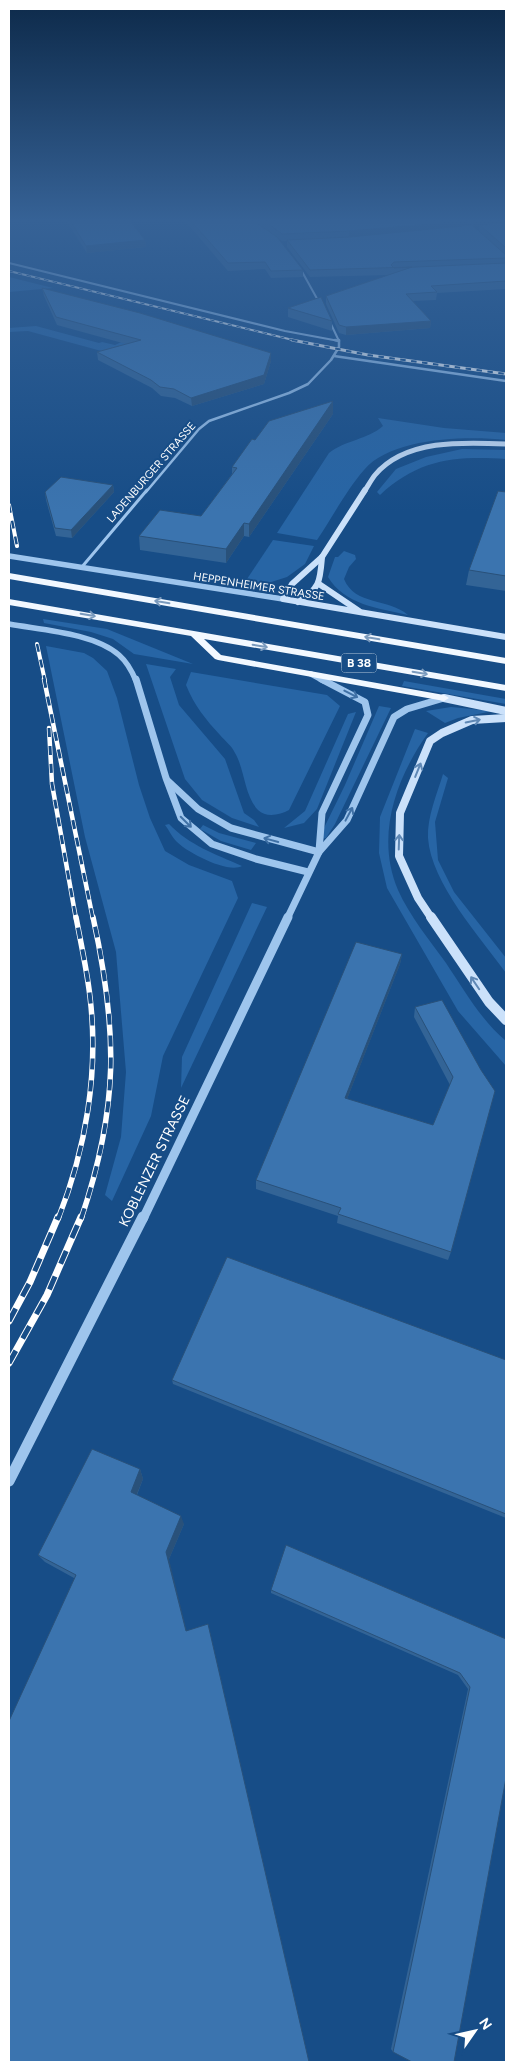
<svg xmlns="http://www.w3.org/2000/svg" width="515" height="2071" font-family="Figtree,sans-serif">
<rect width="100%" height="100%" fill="#174d87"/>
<g fill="#2765a5">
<polygon points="9,277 53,288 9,292"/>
<polygon points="36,326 99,343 102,342 115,345 130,338 170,339 105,352 28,331 9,332 9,328"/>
<path d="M378,418L444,428L506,433V440C467,436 392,437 364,470C347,489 332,518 317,540L277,533L329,453C345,440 367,440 383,426Z"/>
<path d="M462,449L506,450V459C455,456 419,459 380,495L377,492L396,469L426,457Z"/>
<polygon points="273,540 314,546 305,564 287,577 265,584 245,582"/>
<path d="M344,551L355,555L356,559L349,567L344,579C355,606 389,598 408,615C378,608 345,605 328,577L335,557H338Z"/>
<polygon points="43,619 107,629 193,664 134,654 113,639 91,632 44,623"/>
<polygon points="46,646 84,653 93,658 107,671 117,698 139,785 150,818 165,851 189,865 232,881 238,898 163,1056 151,1116 112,1201 105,1195 121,1137 126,1072 116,952 85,837"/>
<polygon points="146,664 176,669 170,677 179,705 225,759 244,813 254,820 259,827 232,818 202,800 185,779"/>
<path d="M191,672L327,695L340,706L289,810C280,815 266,818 258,810C244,795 245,770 235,753C232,746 225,741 220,735C206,720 194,705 186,685Z"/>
<polygon points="404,681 506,699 506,704 402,686"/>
<polygon points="379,706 391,708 335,824 326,838 322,839 320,836 345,785"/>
<polygon points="451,707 493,711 458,718 445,723 426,711"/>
<polygon points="356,712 317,809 304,823 284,828 305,811 348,714"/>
<path d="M415,729L428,733C396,778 375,836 398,890C409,915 430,941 446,963C464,990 481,1020 506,1041V1066L458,1011L387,888L379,853L380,817Z"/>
<path d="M443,774L448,778L435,822L438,860L454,892L506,958V973C480,937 431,883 428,838C427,817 437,794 443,774Z"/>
<path d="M169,824C189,845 215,854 242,866C228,874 186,852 176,841C172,837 169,830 165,825Z"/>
<polygon points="203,825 219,833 256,843 251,850 221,841 200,829"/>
<polygon points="252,903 267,907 181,1088 182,1057"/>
</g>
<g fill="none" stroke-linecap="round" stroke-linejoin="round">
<g stroke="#9ec5ed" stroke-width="2">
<polyline points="9,263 285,331 339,341"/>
<polyline points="300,268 320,304"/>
<polyline points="329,320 339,341"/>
</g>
<g stroke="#9ec5ed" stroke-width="2.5">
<polyline points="335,340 339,341"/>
<polyline points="334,356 506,381"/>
<polyline points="146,492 199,429 209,421 289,393 308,384 331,360 339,347 339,340"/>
</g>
<polyline stroke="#9ec5ed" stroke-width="3" points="81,568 147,490"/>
<g stroke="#9ec5ed" stroke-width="5.5">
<polyline points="9,556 283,599"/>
<path d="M9,624C42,630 94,633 119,655C127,662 132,671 136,681"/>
<polyline points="311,674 324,681"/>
</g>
<g stroke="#9ec5ed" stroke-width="7">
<polyline points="136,679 166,778 181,818 212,844 256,859 308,872"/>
<polyline points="168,781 198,809 231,828 319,852"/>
<polyline points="319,851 322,813 368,715 365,702 321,679"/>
<polyline points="287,919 319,852 347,820 394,717 407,709 444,698"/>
</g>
<polyline stroke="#9ec5ed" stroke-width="9" points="143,1219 288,917"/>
<polyline stroke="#9ec5ed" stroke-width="11" points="9,1481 143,1217"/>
<path stroke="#cbe1fa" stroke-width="5" d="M364,492C368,486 371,480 375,475C405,439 464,442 506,444"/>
<g stroke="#cbe1fa" stroke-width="6">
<polyline points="365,490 322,557 292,584 283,599 506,637"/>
<polyline points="319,584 359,611"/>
<path d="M298,602C320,588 320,582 322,557"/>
</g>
<g stroke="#cbe1fa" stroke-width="8">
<polyline points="444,698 506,711"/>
<polyline points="432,919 418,898 399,856 400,813 430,741 442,733 472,720 506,718"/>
</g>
<polyline stroke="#cbe1fa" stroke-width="10" points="431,917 489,1002 506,1020"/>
<g fill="#f2f8ff" fill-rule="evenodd">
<polygon points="9,573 506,658 506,664 9,579"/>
<polygon points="9,599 506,685 506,691 204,639 221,655 444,695 449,698 444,701 218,660 215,659 191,636 9,605"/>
</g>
<g stroke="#fff" stroke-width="2">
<polyline id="rail-far5" points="9,271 297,341"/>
</g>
<g stroke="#fff" stroke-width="3">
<polyline id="rail-far4" points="292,340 368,355 506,374"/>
</g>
<g stroke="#fff" stroke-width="4">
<g id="rail-far3">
<polyline points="9,505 17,546"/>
<polyline points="37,644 45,681"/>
</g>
</g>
<g stroke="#fff" stroke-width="4.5">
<g id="rail-far2">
<polyline points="44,679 93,919"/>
<polyline points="49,728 52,784 76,919"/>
</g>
</g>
<g stroke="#fff" stroke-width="5.5">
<g id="rail-far1">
<path d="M58,1219C86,1149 99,1072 90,997C87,970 81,944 76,917"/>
<path d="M81,1219C119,1107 118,1032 93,917"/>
</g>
</g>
<g stroke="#fff" stroke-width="7">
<g id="rail">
<polyline points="9,1321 30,1282 58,1217"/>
<polyline points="9,1363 47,1295 81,1217"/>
</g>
</g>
<use href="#rail-far5" stroke="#174d87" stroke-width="1" stroke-dasharray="4.5" stroke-linecap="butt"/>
<use href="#rail-far4" stroke="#174d87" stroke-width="2" stroke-dasharray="5.5" stroke-linecap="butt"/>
<use href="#rail-far3" stroke="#174d87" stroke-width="2.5" stroke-dasharray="8" stroke-linecap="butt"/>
<use href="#rail-far2" stroke="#174d87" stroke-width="3" stroke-dasharray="9" stroke-linecap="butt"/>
<use href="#rail-far1" stroke="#174d87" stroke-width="4" stroke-dasharray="11" stroke-linecap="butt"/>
<use href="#rail" stroke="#174d87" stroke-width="5" stroke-dasharray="14" stroke-linecap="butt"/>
</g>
<g fill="#336496" fill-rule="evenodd">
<polygon points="67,222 131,222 145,240 146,247 87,253"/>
<path d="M186,222H466V226L472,225L467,222H506V289L437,293L436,300L413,301L431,321L430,328L346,335L339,333L326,304V296L389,275L310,277L287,247V241H282L277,237L303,270V277L271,278L265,269L228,271ZM473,226H479V231Z"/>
<polygon points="42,288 271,353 271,361 264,384 192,406 175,398 161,396 152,388 98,360 97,352 126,344 57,325 44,296"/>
<polygon points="288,308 332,321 332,331 288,317"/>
<polygon points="333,414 249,537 244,536 226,563 140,550 139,536 201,516 232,474 232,467 255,440"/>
<polygon points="113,485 114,492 72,538 56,536 46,500 45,492"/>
<polygon points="506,492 506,591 466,585 469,570"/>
<polygon points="402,954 400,964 347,1099 433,1125 450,1085 414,1017 415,1007 481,1070 451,1252 448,1260 337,1223 338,1216 256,1189 256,1180"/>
<polygon points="506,1360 506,1518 173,1384 172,1380"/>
<polygon points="140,1469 143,1479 137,1495 184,1524 169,1559 74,1578 45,1562 38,1555"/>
<polygon points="271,1590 506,1639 393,2052 391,2049 468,1689 458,1675 271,1593"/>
</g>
<g fill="#29517a">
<polygon points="453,222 466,222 465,227 349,238 349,231"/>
<polygon points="474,222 506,222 506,223 480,225 479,226 473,226"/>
<polygon points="145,240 146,247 87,253 86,246"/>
<polygon points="431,321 430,328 346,335 346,327"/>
<polygon points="271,353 271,361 264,384 192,406 191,398"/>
<polygon points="333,401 333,414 249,537 249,524"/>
<polygon points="113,485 114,492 72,538 71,530"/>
<polygon points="244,523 244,536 226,563 226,549"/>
<polygon points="402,954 400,964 344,1107 345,1098"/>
<polygon points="140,1469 143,1479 134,1501 131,1492"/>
<polygon points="181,1516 184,1524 169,1559 188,1636 186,1631 166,1552"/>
</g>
<g fill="#3b74af" stroke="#29517a">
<polygon points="71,222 131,222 145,240 86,246"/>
<polygon points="192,222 255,222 277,237 303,270 271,271 265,262 228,263"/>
<polygon points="266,222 453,222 349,231 282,234"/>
<polygon points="506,222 506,248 480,225"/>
<polygon points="472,225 506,255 506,258 394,262 391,265 394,268 506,263 506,281 431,286 437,292 406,294 431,321 346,327 339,325 326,296 412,267 310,270 287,240 350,237"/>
<polygon points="42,288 140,313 271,353 264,375 191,398 174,389 160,387 151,380 97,352 141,340 56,317"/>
<polygon points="321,297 332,321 288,308"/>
<polygon points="333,401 249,524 244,523 226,549 139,536 160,510 201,516 237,468 232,467 252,439 255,440 269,421"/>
<polygon points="61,477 113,485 71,530 55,528 45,492"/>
<polygon points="498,491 506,492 506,576 469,570"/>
<polygon points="356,942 402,954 345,1098 433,1125 453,1077 415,1007 442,1000 481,1070 495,1091 451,1252 338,1214 341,1208 256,1180"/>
<polygon points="227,1257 506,1360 506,1514 172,1380"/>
<polygon points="92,1449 140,1469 131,1492 181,1516 166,1552 186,1631 208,1624 309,2062 9,2062 9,1721 76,1575 38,1555"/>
<polygon points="286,1545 506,1639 506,1778 454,2062 412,2062 393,2052 470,1687 460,1673 271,1590"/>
</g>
<defs><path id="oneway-shaft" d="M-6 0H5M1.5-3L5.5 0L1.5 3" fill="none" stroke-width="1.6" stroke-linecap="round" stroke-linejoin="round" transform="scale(1.25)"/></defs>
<g stroke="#7a9abd">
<use href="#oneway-shaft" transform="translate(162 602) rotate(-171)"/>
<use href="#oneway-shaft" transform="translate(88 615) rotate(10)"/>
<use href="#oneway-shaft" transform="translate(372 638) rotate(-170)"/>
<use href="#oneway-shaft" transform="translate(260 646) rotate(10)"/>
<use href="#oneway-shaft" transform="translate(420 673) rotate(10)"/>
</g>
<g stroke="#4071a6">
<use href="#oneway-shaft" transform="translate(351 694) rotate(27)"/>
<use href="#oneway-shaft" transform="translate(349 814) rotate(-62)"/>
<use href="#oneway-shaft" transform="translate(186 822) rotate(45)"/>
<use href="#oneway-shaft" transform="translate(271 840) rotate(-165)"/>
</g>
<g stroke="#5f88b5">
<use href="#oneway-shaft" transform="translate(473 721) rotate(-12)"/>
<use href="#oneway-shaft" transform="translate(418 770) rotate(-68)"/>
<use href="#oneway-shaft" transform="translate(399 842) rotate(-88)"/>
<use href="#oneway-shaft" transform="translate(475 983) rotate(-124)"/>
</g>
<linearGradient id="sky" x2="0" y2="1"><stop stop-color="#0d2a4a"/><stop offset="0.43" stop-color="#366296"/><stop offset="1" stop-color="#366296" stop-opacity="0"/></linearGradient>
<rect width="515" height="512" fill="url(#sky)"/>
<g text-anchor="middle" stroke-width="4" stroke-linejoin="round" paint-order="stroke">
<g font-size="11" fill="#fff" stroke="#174d87">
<text transform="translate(151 472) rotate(-49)" y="4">LADENBURGER STRASSE</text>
<text transform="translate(259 586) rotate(9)" y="4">HEPPENHEIMER STRASSE</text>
</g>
<rect fill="#174d87" stroke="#b9cadb" stroke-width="1" x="341.5" y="653.5" width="35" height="19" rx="4"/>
<g font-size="12" font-weight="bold" fill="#fff">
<text x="359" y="667">B 38</text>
</g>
<g font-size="14" fill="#fff" stroke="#174d87">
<text transform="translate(154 1161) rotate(-64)" y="5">KOBLENZER STRASSE</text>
</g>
</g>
<rect width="515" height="2071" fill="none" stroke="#ffffff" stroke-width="20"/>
<g transform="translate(475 2031) rotate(56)" stroke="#174d87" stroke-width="4" paint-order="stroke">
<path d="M0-4L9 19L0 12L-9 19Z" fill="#ffffff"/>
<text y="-8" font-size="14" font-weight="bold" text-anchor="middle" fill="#ffffff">N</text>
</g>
</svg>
